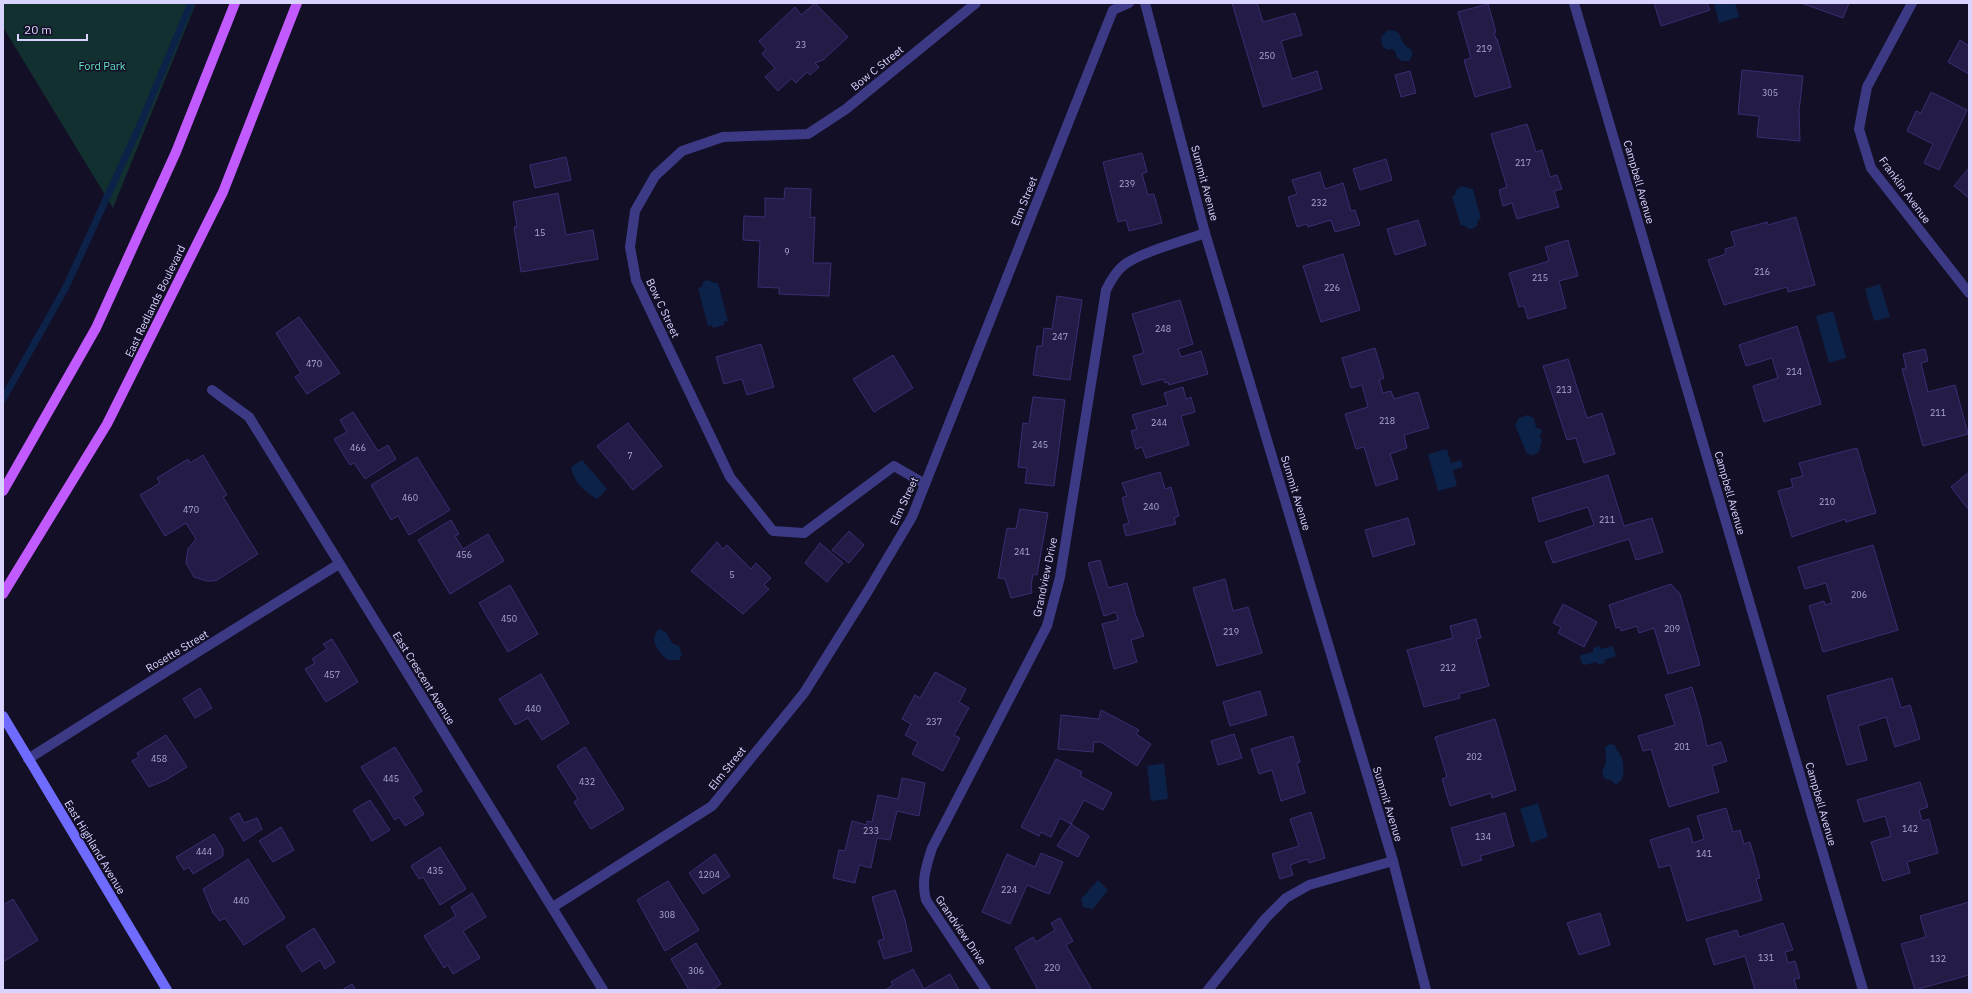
<svg xmlns="http://www.w3.org/2000/svg" width="1972" height="993" font-family="'IBM Plex Sans',sans-serif">
<rect width="100%" height="100%" fill="#130f26"/>
<polygon fill="#12302f" points="3,3 196,3 113,208 3,27"/>
<g fill="#0c2248">
<polygon points="1714,3 1735,3 1739,17 1719,23"/>
<path d="M1388,30C1403,31 1398,36 1404,44C1406,47 1410,48 1412,50V56L1409,61H1402L1397,58L1395,51L1392,49L1387,50L1382,46L1381,37Z"/>
<path d="M1462,186L1473,189L1481,219L1478,220L1477,226C1471,230 1469,230 1464,225L1461,226L1452,196L1455,195L1456,190Z"/>
<polygon points="707,280 715,283 718,283 728,321 724,322 724,325 713,328 712,325 708,326 698,288 702,287 703,282"/>
<polygon points="1880,284 1890,317 1874,321 1865,289"/>
<polygon points="1833,311 1846,358 1829,363 1816,316"/>
<polygon points="1527,415 1534,418 1536,428 1541,429 1542,432 1539,436 1542,439 1539,452 1533,455 1527,454 1515,425 1519,418"/>
<polygon points="1447,449 1451,463 1461,460 1463,467 1453,470 1457,486 1438,491 1428,454"/>
<path d="M582,460L607,489L597,499C583,490 575,484 571,467Z"/>
<path d="M659,629L666,632L672,643L679,646L682,654L679,660H668C659,654 648,638 659,629Z"/>
<polygon points="1599,646 1600,649 1613,646 1616,656 1604,660 1605,663 1598,665 1597,662 1584,665 1582,664 1580,657 1581,655 1593,652 1593,648"/>
<path d="M1610,744L1615,745C1616,751 1619,752 1621,756C1624,761 1624,774 1622,779L1616,785L1611,780L1605,779L1602,773L1606,762L1605,747Z"/>
<polygon points="1164,763 1168,799 1151,801 1147,766"/>
<polygon points="1538,803 1548,837 1531,843 1520,809"/>
<polygon points="1098,880 1108,890 1093,909 1083,907 1081,899"/>
</g>
<g fill="none" stroke-linecap="round" stroke-linejoin="round">
<polyline stroke="#0c2248" stroke-width="7" points="3,399 66,287 139,127 191,3"/>
</g>
<g fill="#241b47" stroke="#3b2d73">
<polygon points="815,3 848,37 823,60 815,63 819,67 810,75 807,72 796,83 792,78 778,91 765,77 775,68 762,54 766,49 759,41 795,7 801,15"/>
<polygon points="1232,3 1257,3 1263,22 1295,13 1302,35 1281,41 1292,79 1317,71 1322,89 1263,107"/>
<polygon points="1654,3 1707,3 1710,10 1661,26"/>
<polygon points="1801,3 1849,3 1843,18"/>
<polygon points="1488,4 1496,32 1494,33 1496,39 1497,39 1511,87 1475,97 1464,60 1471,58 1458,12"/>
<polygon points="1960,40 1969,46 1969,74 1948,62"/>
<polygon points="1742,70 1803,76 1799,111 1800,141 1757,137 1759,116 1738,114"/>
<polygon points="1410,71 1416,93 1401,97 1395,75"/>
<polygon points="1931,92 1967,110 1939,170 1924,163 1933,144 1907,131 1916,111 1921,113"/>
<polygon points="1527,124 1536,152 1542,150 1550,177 1557,175 1562,189 1554,191 1559,207 1517,219 1512,203 1503,206 1499,190 1507,187 1491,134"/>
<polygon points="1142,153 1147,172 1142,174 1148,195 1154,194 1162,223 1129,231 1126,220 1118,222 1103,162"/>
<polygon points="566,157 571,180 535,188 530,165"/>
<polygon points="1386,159 1392,180 1360,190 1353,169"/>
<polygon points="1969,168 1969,198 1954,186"/>
<polygon points="1320,172 1325,189 1343,183 1351,211 1355,210 1360,225 1335,232 1331,220 1308,227 1307,224 1297,227 1288,197 1297,194 1292,180"/>
<polygon points="785,188 811,189 810,218 815,217 813,263 831,263 829,296 779,294 779,288 758,287 760,241 743,240 744,216 765,217 765,198 784,199"/>
<polygon points="558,193 566,235 593,230 598,259 521,272 514,227 517,227 513,202"/>
<polygon points="1796,217 1815,285 1788,292 1787,287 1724,305 1708,260 1726,254 1725,249 1735,246 1731,232 1767,222 1768,225"/>
<polygon points="1418,220 1426,245 1395,255 1387,229"/>
<polygon points="1568,240 1578,276 1559,281 1566,308 1528,319 1524,306 1519,307 1509,273 1549,261 1545,247"/>
<polygon points="1343,254 1360,310 1321,322 1303,266"/>
<polygon points="1057,296 1082,300 1070,380 1033,375 1037,346 1042,346 1044,328 1052,329"/>
<polygon points="1180,300 1193,344 1178,349 1181,357 1201,351 1208,374 1169,385 1168,382 1165,383 1163,379 1142,385 1133,356 1144,353 1132,314"/>
<polygon points="299,317 340,373 307,394 295,377 301,373 276,333"/>
<polygon points="1797,326 1821,404 1764,422 1753,386 1778,378 1772,358 1746,366 1739,345"/>
<polygon points="761,344 774,387 747,395 742,379 724,384 716,357"/>
<polygon points="1375,348 1384,378 1379,380 1383,393 1391,391 1394,399 1418,392 1429,428 1404,435 1407,448 1390,454 1398,479 1376,486 1364,447 1356,449 1345,414 1368,407 1362,385 1351,388 1342,358"/>
<polygon points="1925,349 1928,361 1921,363 1928,392 1955,385 1968,434 1923,446 1902,369 1906,368 1903,354"/>
<polygon points="893,355 913,388 874,412 853,379"/>
<polygon points="1568,359 1587,418 1602,413 1615,454 1584,463 1576,438 1567,440 1543,366"/>
<polygon points="1183,387 1186,399 1191,397 1195,412 1181,416 1189,445 1146,458 1142,447 1136,449 1131,431 1137,429 1132,415 1168,405 1164,393"/>
<polygon points="1033,397 1065,400 1054,486 1025,483 1027,468 1018,467 1023,423 1029,424"/>
<polygon points="353,412 378,451 388,445 396,459 365,479 354,463 350,465 334,439 347,432 340,420"/>
<polygon points="628,423 662,466 633,490 597,446"/>
<polygon points="1857,448 1876,513 1846,522 1845,519 1792,537 1778,491 1793,487 1791,479 1803,476 1799,463"/>
<polygon points="203,455 227,495 223,497 258,554 217,580 213,581 207,581 194,577 186,563 188,549 196,539 186,523 165,536 140,495 160,483 157,478 188,459 190,463"/>
<polygon points="417,457 450,510 409,535 398,516 391,520 371,485"/>
<polygon points="1160,472 1165,489 1171,487 1179,516 1174,518 1176,524 1126,536 1123,525 1129,523 1122,498 1127,496 1122,483"/>
<polygon points="1968,473 1969,474 1969,510 1951,487"/>
<polygon points="1608,475 1624,526 1652,518 1663,552 1636,560 1629,539 1553,563 1545,542 1594,525 1588,507 1539,522 1532,498"/>
<polygon points="1020,509 1048,513 1037,575 1033,574 1031,586 1032,593 1011,598 1005,579 998,578 1007,528 1016,529"/>
<polygon points="1408,518 1415,544 1373,557 1365,530"/>
<polygon points="451,520 459,534 455,536 463,549 488,534 504,561 450,594 418,540"/>
<polygon points="849,531 864,545 849,563 832,550"/>
<polygon points="717,542 723,549 727,545 751,569 756,563 771,578 764,585 769,589 743,614 691,571"/>
<polygon points="820,543 843,563 827,582 805,563"/>
<polygon points="1873,545 1898,630 1823,652 1809,606 1824,601 1825,605 1832,603 1826,583 1805,589 1798,567"/>
<polygon points="1100,560 1108,588 1127,583 1136,616 1144,636 1131,640 1137,662 1114,669 1102,624 1118,620 1116,612 1104,616 1088,563"/>
<polygon points="1225,579 1233,611 1248,607 1262,653 1217,666 1193,588"/>
<polygon points="1671,584 1680,594 1700,665 1668,674 1654,628 1639,633 1637,626 1621,631 1620,627 1616,628 1609,605"/>
<polygon points="510,585 538,634 508,652 479,603"/>
<polygon points="1563,604 1597,622 1584,647 1558,633 1561,627 1553,623"/>
<polygon points="1476,619 1481,638 1476,639 1489,686 1459,694 1460,698 1424,707 1407,650 1453,638 1450,626"/>
<polygon points="332,639 358,682 326,702 305,669 315,663 312,659 327,649 323,644"/>
<polygon points="935,672 966,689 959,702 969,708 954,735 960,738 943,771 912,754 918,742 905,735 911,724 902,719 915,695 920,698"/>
<polygon points="541,674 569,723 542,740 528,718 515,725 499,699"/>
<polygon points="1892,678 1901,708 1910,705 1920,739 1895,747 1886,717 1858,726 1867,760 1847,765 1827,696"/>
<polygon points="1692,687 1701,718 1707,746 1721,742 1727,761 1712,766 1719,792 1669,807 1651,749 1643,751 1638,736 1675,725 1665,695"/>
<polygon points="200,688 212,708 195,718 183,699"/>
<polygon points="1260,691 1267,715 1230,726 1223,702"/>
<polygon points="1101,710 1139,730 1136,734 1151,744 1137,766 1101,742 1094,742 1093,752 1058,749 1061,715 1099,719"/>
<polygon points="1495,719 1516,790 1492,798 1491,793 1450,806 1442,779 1447,777 1435,737"/>
<polygon points="1234,734 1242,758 1218,765 1211,741"/>
<polygon points="166,735 187,767 166,780 149,787 132,761 139,757 137,753"/>
<polygon points="1293,736 1300,762 1297,763 1305,793 1281,801 1272,770 1259,774 1251,749"/>
<polygon points="395,747 422,791 413,797 424,814 405,826 399,817 395,820 361,767"/>
<polygon points="585,747 624,809 591,829 574,802 578,799 557,766"/>
<polygon points="1056,759 1082,772 1080,776 1112,793 1103,810 1084,800 1071,824 1060,818 1051,837 1041,832 1039,836 1021,827"/>
<polygon points="902,778 925,783 919,816 897,811 890,840 877,838 871,868 859,865 855,883 833,878 839,850 845,851 852,821 867,825 867,821 872,822 878,795 898,799"/>
<polygon points="1920,782 1928,807 1919,810 1922,821 1929,819 1938,853 1907,862 1910,873 1883,881 1871,842 1891,836 1885,816 1864,822 1857,800"/>
<polygon points="370,800 390,830 372,841 353,810"/>
<polygon points="1726,808 1733,832 1740,830 1744,844 1750,842 1760,878 1756,879 1762,900 1687,921 1670,865 1659,868 1650,840 1689,828 1693,843 1704,839 1697,816"/>
<polygon points="1311,812 1325,858 1309,863 1307,859 1290,865 1293,875 1280,879 1272,854 1299,846 1290,819"/>
<polygon points="239,813 244,823 257,818 262,829 244,841 230,818"/>
<polygon points="1505,813 1514,846 1480,856 1482,860 1462,866 1451,828"/>
<polygon points="1071,824 1089,836 1078,857 1057,846"/>
<polygon points="281,827 294,850 273,862 259,841"/>
<polygon points="214,834 223,849 223,856 193,874 189,867 184,870 176,857"/>
<polygon points="440,847 466,889 440,905 423,877 419,879 411,866"/>
<polygon points="1041,853 1063,862 1049,894 1027,885 1010,924 982,912 1007,854 1035,867"/>
<polygon points="715,854 730,876 703,894 689,873"/>
<polygon points="248,859 285,918 244,945 225,918 220,921 213,913 203,889"/>
<polygon points="668,881 699,930 665,951 637,900"/>
<polygon points="895,890 905,920 912,951 884,959 878,941 884,939 872,897"/>
<polygon points="472,893 486,917 463,931 480,958 453,974 448,965 444,968 424,936 456,916 451,907"/>
<polygon points="13,899 38,940 3,962 3,905"/>
<polygon points="1969,902 1969,975 1915,990 1901,944 1926,937 1920,916"/>
<polygon points="1600,913 1610,945 1579,955 1567,923"/>
<polygon points="1060,918 1073,941 1066,945 1092,990 1038,990 1015,948 1033,937 1036,942 1055,930 1051,923"/>
<polygon points="1783,923 1793,950 1785,952 1788,963 1795,961 1800,978 1794,979 1797,990 1755,990 1745,956 1714,965 1706,939 1737,930 1739,937"/>
<polygon points="314,928 335,962 325,969 320,960 302,972 286,946"/>
<polygon points="696,943 721,984 712,990 689,990 671,959"/>
<polygon points="913,969 924,989 950,974 959,990 885,990 893,985 891,982"/>
<polygon points="352,984 356,990 342,990"/>
</g>
<g fill="none" stroke-linecap="round" stroke-linejoin="round">
<g stroke="#3d3a85" stroke-width="10">
<polyline points="1145,3 1205,233 1393,861 1426,990"/>
<polyline points="1574,3 1863,990"/>
<polyline points="1912,3 1867,87 1859,129 1871,168 1969,293"/>
<polyline points="212,390 249,417 603,990"/>
<polyline points="925,484 894,466 804,533 773,531 730,477 636,280 630,247 635,211 655,176 682,151 723,137 808,134 846,109 976,3"/>
<polyline points="28,759 164,673 339,564"/>
<polyline points="553,907 712,806 804,693 868,591 912,517 1113,10 1129,3"/>
<path d="M986,990L926,900C921,881 926,867 932,848L1047,626L1060,577L1106,290C1111,280 1116,271 1124,265C1141,252 1184,241 1205,233"/>
<polyline points="1208,990 1265,919 1286,898 1309,885 1393,861"/>
</g>
<polyline stroke="#6f6bff" stroke-width="10" points="3,716 167,990"/>
<g stroke="#c25bff" stroke-width="10">
<polyline points="3,491 96,328 176,152 235,3"/>
<polyline points="3,594 107,424 223,192 297,3"/>
</g>
</g>
<g text-anchor="middle" stroke-width="3" stroke-linejoin="round" paint-order="stroke">
<g font-size="9" fill="#aca6d1">
<text x="801" y="48">23</text>
<text x="1484" y="52">219</text>
<text x="1267" y="59">250</text>
<text x="1770" y="96">305</text>
<text x="1523" y="166">217</text>
<text x="1127" y="187">239</text>
<text x="1319" y="206">232</text>
<text x="540" y="236">15</text>
<text x="787" y="255">9</text>
<text x="1762" y="275">216</text>
<text x="1540" y="281">215</text>
<text x="1332" y="291">226</text>
<text x="1163" y="332">248</text>
<text x="1060" y="340">247</text>
<text x="314" y="367">470</text>
<text x="1794" y="375">214</text>
<text x="1564" y="393">213</text>
<text x="1938" y="416">211</text>
<text x="1387" y="424">218</text>
<text x="1159" y="426">244</text>
<text x="1040" y="448">245</text>
<text x="358" y="451">466</text>
<text x="630" y="459">7</text>
<text x="410" y="501">460</text>
<text x="1827" y="505">210</text>
<text x="1151" y="510">240</text>
<text x="191" y="513">470</text>
<text x="1607" y="523">211</text>
<text x="1022" y="555">241</text>
<text x="464" y="558">456</text>
<text x="732" y="578">5</text>
<text x="1859" y="598">206</text>
<text x="509" y="622">450</text>
<text x="1672" y="632">209</text>
<text x="1231" y="635">219</text>
<text x="1448" y="671">212</text>
<text x="332" y="678">457</text>
<text x="533" y="712">440</text>
<text x="934" y="725">237</text>
<text x="1682" y="750">201</text>
<text x="1474" y="760">202</text>
<text x="159" y="762">458</text>
<text x="391" y="782">445</text>
<text x="587" y="785">432</text>
<text x="1910" y="832">142</text>
<text x="871" y="834">233</text>
<text x="1483" y="840">134</text>
<text x="204" y="855">444</text>
<text x="1704" y="857">141</text>
<text x="435" y="874">435</text>
<text x="709" y="878">1204</text>
<text x="1009" y="893">224</text>
<text x="241" y="904">440</text>
<text x="667" y="918">308</text>
<text x="1766" y="961">131</text>
<text x="1938" y="962">132</text>
<text x="1052" y="971">220</text>
<text x="696" y="974">306</text>
</g>
<g font-size="11" fill="#5fe0c0" stroke="#130f26">
<text x="102" y="70">Ford Park</text>
</g>
<g font-size="11" fill="#d9d4ff" stroke="#130f26">
<text transform="translate(877 68) rotate(-39)" y="4">Bow C Street</text>
<text transform="translate(1639 182) rotate(74)" y="4">Campbell Avenue</text>
<text transform="translate(1205 183) rotate(75)" y="4">Summit Avenue</text>
<text transform="translate(1905 190) rotate(54)" y="4">Franklin Avenue</text>
<text transform="translate(1024 201) rotate(-68)" y="4">Elm Street</text>
<text transform="translate(155 301) rotate(-64)" y="4">East Redlands Boulevard</text>
<text transform="translate(663 308) rotate(65)" y="4">Bow C Street</text>
<text transform="translate(1296 493) rotate(73)" y="4">Summit Avenue</text>
<text transform="translate(1730 493) rotate(74)" y="4">Campbell Avenue</text>
<text transform="translate(904 501) rotate(-65)" y="4">Elm Street</text>
<text transform="translate(1045 577) rotate(-78)" y="4">Grandview Drive</text>
<text transform="translate(177 651) rotate(-31)" y="4">Rosette Street</text>
<text transform="translate(424 678) rotate(58)" y="4">East Crescent Avenue</text>
<text transform="translate(727 768) rotate(-51)" y="4">Elm Street</text>
<text transform="translate(1388 804) rotate(73)" y="4">Summit Avenue</text>
<text transform="translate(1821 804) rotate(74)" y="4">Campbell Avenue</text>
<text transform="translate(95 847) rotate(59)" y="4">East Highland Avenue</text>
<text transform="translate(961 930) rotate(56)" y="4">Grandview Drive</text>
</g>
</g>
<rect width="1972" height="993" fill="none" stroke="#d9d4ff" stroke-width="8"/>
<path d="M18 34v6h69v-6" fill="none" stroke="#d9d4ff" stroke-width="2"/>
<text x="24" y="34" font-size="12" fill="#d9d4ff" stroke="#130f26" stroke-width="3" paint-order="stroke">20 m</text>
</svg>
